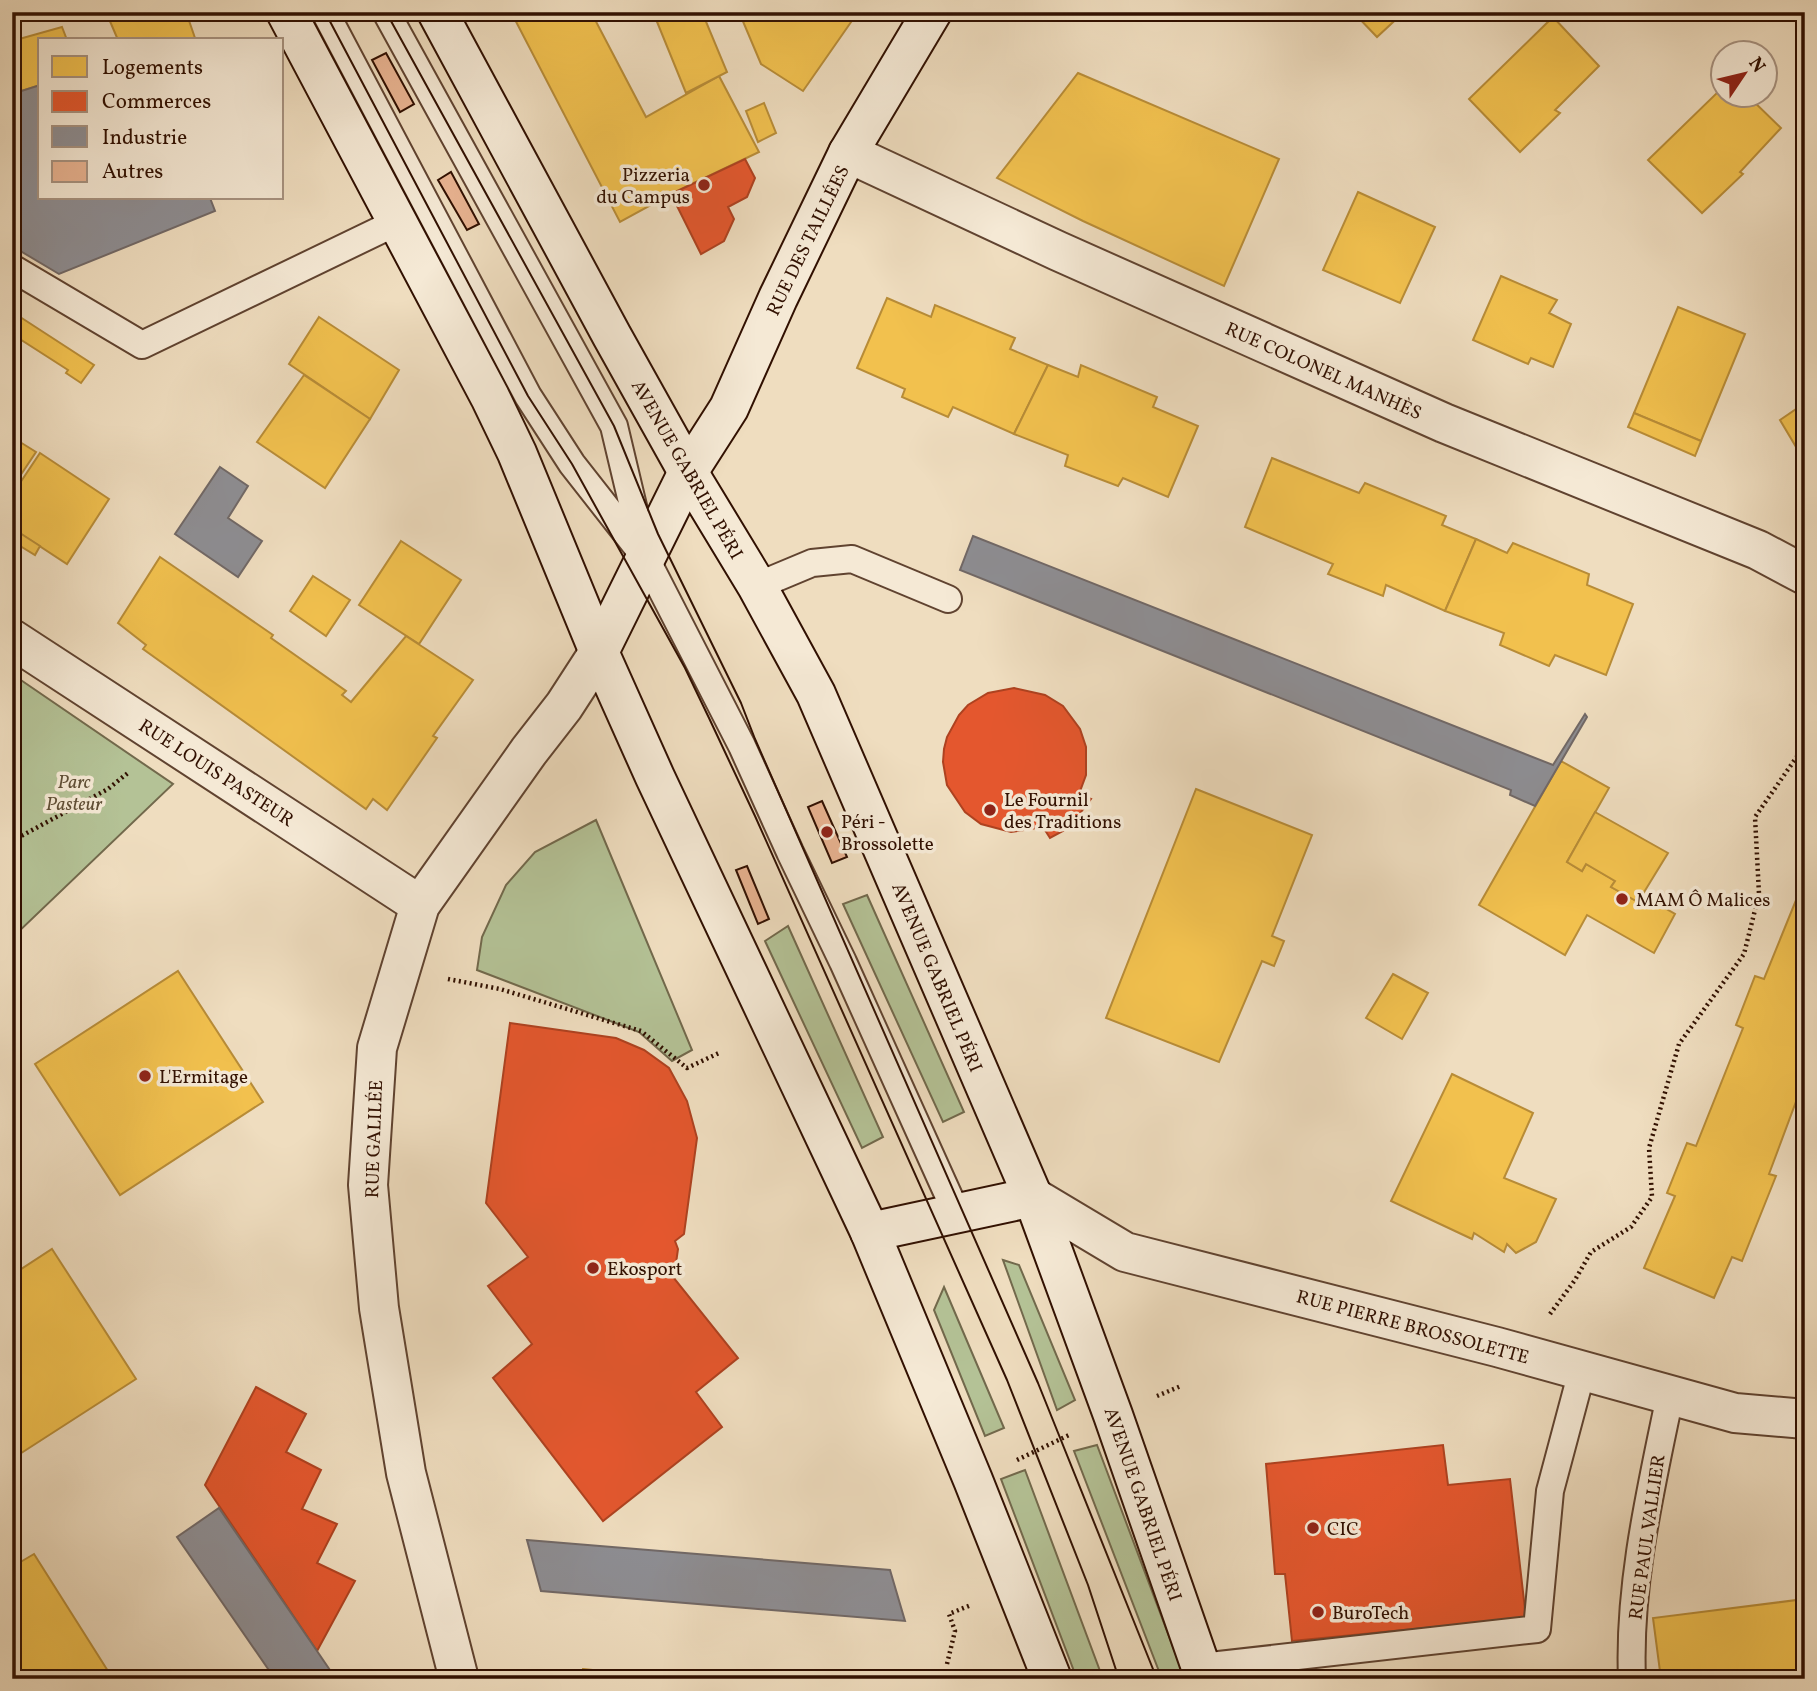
<svg xmlns="http://www.w3.org/2000/svg" width="1817" height="1691" font-family="Vollkorn,serif">
<rect width="100%" height="100%" fill="#efddbf"/>
<filter id="stains"><feTurbulence type="fractalNoise" baseFrequency=".00286" numOctaves="4"/><feColorMatrix values="0 0 0 0 .2 0 0 0 0 .09 0 0 0 0 .02 0 0 0 .5 -.17"/></filter>
<radialGradient id="worn" r=".72"><stop offset=".6" stop-color="#630" stop-opacity="0"/><stop offset="1" stop-color="#630" stop-opacity=".3"/></radialGradient>
<g fill="#b4c296" stroke="#72694c" stroke-width="2">
<polygon points="12,674 173,784 12,938"/>
<polygon points="596,820 692,1050 672,1061 639,1032 477,970 482,937 506,885 535,852"/>
<polygon points="867,895 964,1112 943,1122 843,904"/>
<polygon points="788,926 883,1137 862,1148 765,941"/>
<polygon points="1003,1260 1019,1265 1075,1400 1057,1410"/>
<polygon points="944,1287 1004,1428 985,1436 934,1310"/>
<polygon points="1097,1445 1185,1679 1162,1679 1074,1451"/>
<polygon points="1025,1470 1103,1679 1077,1679 1001,1479"/>
</g>
<g fill="#f2c14e" stroke="#b88c37" stroke-width="2">
<polygon points="106,12 186,12 195,38 188,40 118,40"/>
<polygon points="511,12 591,12 646,117 719,76 759,152 671,194 620,222"/>
<polygon points="653,12 702,12 727,72 686,93"/>
<polygon points="739,12 858,12 803,91 761,64"/>
<polygon points="1353,12 1404,12 1377,37"/>
<polygon points="1553,17 1599,66 1555,110 1560,113 1520,152 1469,99"/>
<polygon points="62,27 67,40 40,40 40,85 12,94 12,41"/>
<polygon points="1078,73 1279,159 1224,286 1083,221 997,178"/>
<polygon points="1722,88 1722,94 1746,94 1781,128 1740,172 1743,174 1702,213 1648,160"/>
<polygon points="764,103 776,133 758,142 746,111"/>
<polygon points="1358,192 1435,227 1400,303 1323,270"/>
<polygon points="1501,276 1557,300 1549,313 1571,324 1553,367 1531,358 1528,364 1473,340"/>
<polygon points="887,298 931,317 935,305 1015,338 1010,349 1048,365 1014,434 953,407 948,417 902,397 905,389 857,368"/>
<polygon points="1678,307 1745,334 1701,441 1634,413"/>
<polygon points="14,313 94,365 81,383 66,373 68,370 12,334"/>
<polygon points="319,317 399,370 370,419 289,364"/>
<polygon points="1048,365 1078,377 1081,365 1157,397 1153,407 1198,426 1168,497 1123,478 1118,486 1065,466 1068,455 1014,434"/>
<polygon points="304,375 370,419 325,488 257,442"/>
<polygon points="1805,403 1805,462 1780,420"/>
<polygon points="1634,413 1701,441 1695,456 1628,427"/>
<polygon points="12,437 36,452 12,488"/>
<polygon points="40,453 109,499 67,564 12,528 12,495"/>
<polygon points="1272,458 1359,493 1365,483 1446,516 1442,525 1476,539 1445,611 1386,585 1383,596 1328,574 1333,564 1245,527"/>
<polygon points="12,528 40,546 35,555 12,541"/>
<polygon points="1476,539 1507,553 1513,543 1589,574 1587,585 1633,604 1606,675 1555,655 1549,666 1500,645 1504,633 1445,611"/>
<polygon points="401,541 461,580 419,644 359,605"/>
<polygon points="160,557 273,635 271,638 346,691 342,695 351,702 406,636 473,680 433,736 437,738 387,810 373,799 366,809 143,649 146,645 118,623"/>
<polygon points="313,576 350,600 326,636 290,611"/>
<polygon points="1561,761 1609,788 1567,862 1582,871 1586,864 1615,881 1611,887 1638,902 1642,895 1675,914 1654,953 1587,915 1565,955 1479,905"/>
<polygon points="1196,789 1312,835 1272,936 1284,941 1274,966 1262,961 1219,1062 1106,1018"/>
<polygon points="1595,812 1668,853 1638,902 1611,887 1615,881 1586,864 1582,871 1567,862"/>
<polygon points="1805,878 1805,1084 1803,1083 1769,1174 1776,1176 1742,1261 1732,1257 1714,1298 1644,1268 1675,1196 1667,1193 1687,1143 1696,1146 1743,1028 1736,1025 1755,976 1764,979"/>
<polygon points="178,971 263,1102 120,1195 35,1064"/>
<polygon points="1393,974 1428,993 1402,1039 1366,1018"/>
<polygon points="1452,1074 1533,1113 1504,1178 1556,1199 1536,1242 1516,1253 1507,1244 1504,1252 1474,1233 1472,1239 1391,1201"/>
<polygon points="52,1249 136,1379 12,1459 12,1275"/>
<polygon points="34,1554 113,1679 12,1679 12,1567"/>
<polygon points="1805,1599 1805,1675 1789,1677 1789,1679 1661,1679 1653,1618"/>
<polygon points="583,1669 681,1679 582,1679"/>
</g>
<g fill="#e4572e" stroke="#ae4220" stroke-width="2">
<polygon points="745,159 755,178 747,197 728,207 734,219 724,241 701,254 671,194"/>
<polygon points="1014,688 1045,695 1063,706 1080,729 1086,747 1086,775 1079,794 1091,799 1074,821 1063,831 1050,838 1043,827 1011,832 981,824 965,812 947,785 943,762 944,749 947,737 959,715 968,705 988,693"/>
<polygon points="510,1023 616,1038 644,1050 669,1068 687,1101 697,1138 684,1234 675,1241 678,1249 676,1263 669,1272 738,1358 696,1392 722,1427 603,1521 493,1378 532,1344 488,1286 528,1257 486,1203"/>
<polygon points="256,1387 306,1414 286,1452 321,1470 302,1509 337,1524 317,1563 355,1581 317,1651 205,1485"/>
<polygon points="1443,1445 1448,1485 1510,1479 1526,1618 1292,1641 1285,1574 1275,1574 1266,1464"/>
</g>
<g fill="#8d8d92" stroke="#716866" stroke-width="2">
<polygon points="40,85 40,198 210,198 215,211 59,274 12,246 12,94"/>
<polygon points="220,467 248,486 228,518 262,541 238,577 175,534"/>
<polygon points="973,536 1553,765 1585,714 1587,717 1535,806 1510,795 1511,790 960,570"/>
<polygon points="219,1508 317,1651 336,1679 275,1679 177,1537"/>
<polygon points="527,1540 890,1570 905,1621 541,1591"/>
</g>
<g fill="#e8b391" stroke="#311001" stroke-width="2">
<polygon points="386,53 414,104 400,112 372,60"/>
<polygon points="451,172 479,224 467,230 438,180"/>
<polygon points="822,801 847,857 832,863 808,807"/>
<polygon points="747,866 769,919 758,924 736,870"/>
</g>
<g fill="none" stroke-linecap="round" stroke-linejoin="round">
<g stroke="#604330" stroke-width="30">
<g id="lane">
<polyline points="325,12 528,396 572,464 645,557 742,746 790,852 843,962 956,1212"/>
<polyline points="386,12 614,426 643,548"/>
<polyline points="12,268 142,345 397,222"/>
<polyline points="757,586 812,563 852,559 948,599"/>
<polyline points="1201,1667 1537,1629 1550,1491 1582,1371"/>
<path d="M1632,1679C1628,1585 1651,1488 1670,1396"/>
</g>
</g>
<g stroke="#604330" stroke-width="42">
<g id="street">
<polyline points="848,153 1058,251 1444,423 1758,550 1805,575"/>
<polyline points="12,639 420,905"/>
<polyline points="1033,1197 1125,1252 1497,1347 1735,1413 1805,1419"/>
<polyline points="459,1679 406,1473 379,1308 368,1185 377,1048 420,905 529,751 564,706 599,652"/>
</g>
</g>
<g stroke="#311001" stroke-width="42">
<g id="secondary">
<polyline points="286,12 490,397 517,453 599,652 655,777 870,1232 973,1480 1052,1679"/>
<polyline points="437,12 612,336 688,472 757,586 816,694 1033,1197 1113,1415 1205,1679"/>
<polyline points="599,652 688,472 729,408 778,298 848,153 932,12"/>
<polyline points="870,1232 1033,1197"/>
</g>
</g>
<g stroke="#311001" stroke-width="4.5" stroke-dasharray="2 3.5" stroke-linecap="butt">
<polyline points="12,841 108,789 129,772"/>
<polyline points="448,979 500,989 641,1031 687,1068 719,1053"/>
<polyline points="1550,1314 1575,1280 1591,1252 1631,1227 1652,1197 1649,1148 1679,1044 1744,954 1759,894 1755,817 1805,745"/>
<polyline points="1157,1396 1181,1386"/>
<polyline points="1017,1460 1069,1435"/>
<polyline points="947,1664 955,1631 949,1614 971,1605"/>
</g>
<use href="#lane" stroke="#f5e9d5" stroke-width="26"/>
<use href="#street" stroke="#f5e9d5" stroke-width="38"/>
<use href="#secondary" stroke="#f5e9d5" stroke-width="38"/>
<g stroke="#311001" stroke-width="2">
<polyline points="325,12 528,396 572,464 685,668 709,718 755,816 1007,1380 1088,1585 1119,1679"/>
<polyline points="386,12 614,426 658,534 741,703 755,739 1038,1383 1157,1679"/>
</g>
</g>
<g fill="#8f2418" stroke="#f5e9d5" stroke-width="2.5">
<circle cx="704" cy="185" r="7"/>
<circle cx="990" cy="810" r="7"/>
<circle cx="827" cy="832" r="7"/>
<circle cx="1622" cy="899" r="7"/>
<circle cx="145" cy="1076" r="7"/>
<circle cx="593" cy="1268" r="7"/>
<circle cx="1313" cy="1528" r="7"/>
<circle cx="1318" cy="1612" r="7"/>
</g>
<g text-anchor="middle" stroke-width="7" stroke-linejoin="round" paint-order="stroke">
<g font-size="19" fill="#311001" stroke="#f5e9d5" text-anchor="start">
<text x="690" y="181" text-anchor="end">Pizzeria<tspan x="690" dy="22">du Campus</tspan></text>
<text x="1004" y="806">Le Fournil<tspan x="1004" dy="22">des Traditions</tspan></text>
<text x="841" y="828">Péri -<tspan x="841" dy="22">Brossolette</tspan></text>
<text x="1636" y="906">MAM Ô Malices</text>
<text x="159" y="1083">L'Ermitage</text>
<text x="607" y="1275">Ekosport</text>
<text x="1327" y="1535">CIC</text>
<text x="1332" y="1619">BuroTech</text>
</g>
<g font-size="19" fill="#311001" stroke="#f5e9d5">
<text transform="translate(807 240) rotate(-64)" y="7">RUE DES TAILLÉES</text>
<text transform="translate(1324 370) rotate(24)" y="7">RUE COLONEL MANHÈS</text>
<text transform="translate(688 469) rotate(60)" y="7">AVENUE GABRIEL PÉRI</text>
<text transform="translate(217 772) rotate(33)" y="7">RUE LOUIS PASTEUR</text>
<text transform="translate(938 977) rotate(67)" y="7">AVENUE GABRIEL PÉRI</text>
<text transform="translate(373 1139) rotate(-88)" y="7">RUE GALILÉE</text>
<text transform="translate(1413 1326) rotate(15)" y="7">RUE PIERRE BROSSOLETTE</text>
<text transform="translate(1144 1504) rotate(71)" y="7">AVENUE GABRIEL PÉRI</text>
<text transform="translate(1646 1537) rotate(-82)" y="7">RUE PAUL VALLIER</text>
</g>
<g font-size="19" font-style="italic" fill="#5f4e35" stroke="#f5e9d5">
<text x="74" y="788">Parc<tspan x="74" dy="22">Pasteur</tspan></text>
</g>
</g>
<rect width="1817" height="1691" fill="none" stroke="#efddbf" stroke-width="42"/>
<rect x="14" y="14" width="1789" height="1663" fill="none" stroke="#311001" stroke-width="3.5"/>
<rect x="21" y="21" width="1775" height="1649" fill="none" stroke="#311001" stroke-width="2"/>
<rect x="38" y="38" width="245" height="161" fill="#f5e9d5" stroke="#a79280" stroke-width="2"/>
<rect x="52" y="56" width="35" height="21" fill="#f2c14e" stroke="#a79280" stroke-width="2"/>
<text x="102" y="74" font-size="21" fill="#311001">Logements</text>
<rect x="52" y="91" width="35" height="21" fill="#e4572e" stroke="#a79280" stroke-width="2"/>
<text x="102" y="108" font-size="21" fill="#311001">Commerces</text>
<rect x="52" y="126" width="35" height="21" fill="#8d8d92" stroke="#a79280" stroke-width="2"/>
<text x="102" y="144" font-size="21" fill="#311001">Industrie</text>
<rect x="52" y="161" width="35" height="21" fill="#e8b391" stroke="#a79280" stroke-width="2"/>
<text x="102" y="178" font-size="21" fill="#311001">Autres</text>
<g transform="translate(1744 74) rotate(55)"><circle r="33" fill="#f5e9d5" stroke="#a79280" stroke-width="2"/>
<path d="M0-5L12 26L0 18L-12 26Z" fill="#8f2418"/>
<text y="-10" font-size="19" font-weight="bold" text-anchor="middle" fill="#311001">N</text>
</g>
<rect width="100%" height="100%" filter="url(#stains)"/>
<rect width="100%" height="100%" fill="url(#worn)"/>
</svg>
